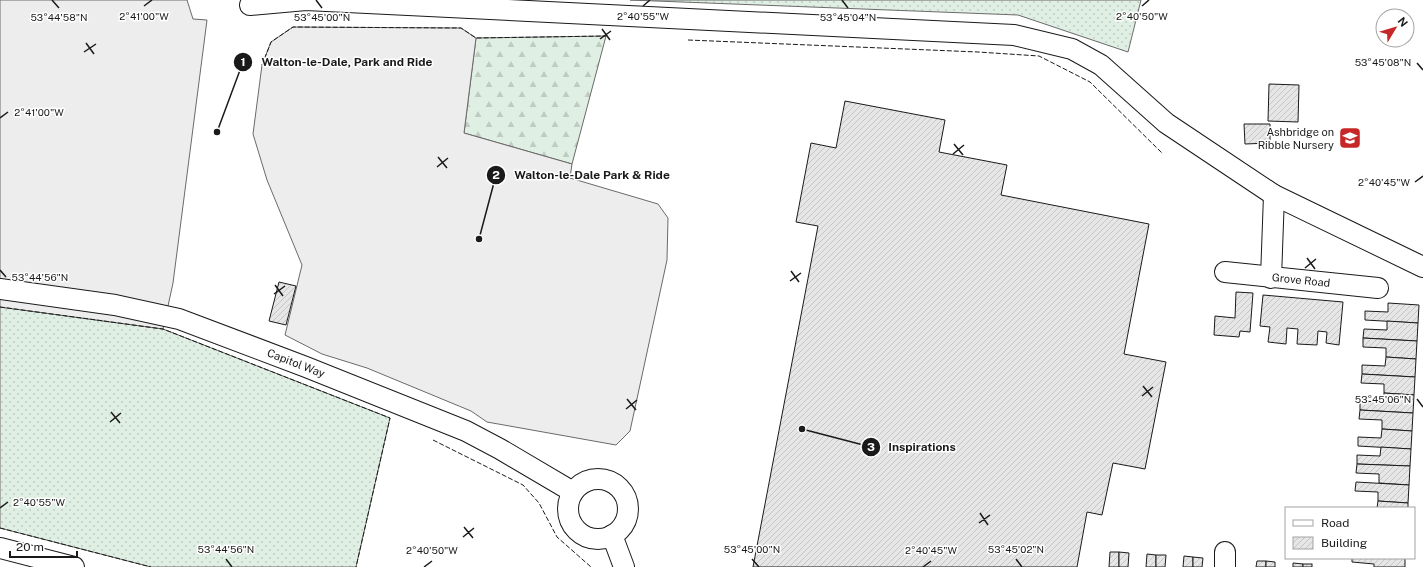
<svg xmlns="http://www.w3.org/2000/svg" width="1423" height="567" font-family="'Public Sans',sans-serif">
<defs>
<pattern id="grass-dots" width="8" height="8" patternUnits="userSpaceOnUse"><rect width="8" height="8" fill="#e0efe3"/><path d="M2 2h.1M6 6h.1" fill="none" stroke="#c0ccc2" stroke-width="1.8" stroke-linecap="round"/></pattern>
<pattern id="forest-firs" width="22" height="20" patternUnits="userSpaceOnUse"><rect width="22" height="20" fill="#e0efe3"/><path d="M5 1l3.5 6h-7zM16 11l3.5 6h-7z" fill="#c0ccc2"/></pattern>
<pattern id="building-hatch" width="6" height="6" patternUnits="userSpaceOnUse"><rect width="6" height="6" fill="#e6e6e6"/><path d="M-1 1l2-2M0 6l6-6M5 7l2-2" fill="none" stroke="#c5c5c5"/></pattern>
</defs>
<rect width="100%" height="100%" fill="#fff"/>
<g fill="url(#grass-dots)" stroke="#6a6a6a">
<polygon points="630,0 1141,0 1128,52 1018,15"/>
<polygon points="0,307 163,329 390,418 356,567 151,567 0,528"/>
</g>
<polygon fill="url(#forest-firs)" stroke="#6a6a6a" points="606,36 572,164 464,133 476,38"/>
<g fill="#ededed" stroke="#6a6a6a">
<polygon points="0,0 187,0 193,19 207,20 173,283 163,329 0,307"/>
<polygon points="293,27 461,28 476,38 464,133 572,164 570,178 658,204 668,218 667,260 630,431 616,445 487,422 471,411 367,368 322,354 285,335 302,265 267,180 253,134 262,65 271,42"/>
</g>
<g fill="url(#building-hatch)" stroke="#1a1a1a">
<polygon points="1269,84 1299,85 1298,122 1268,121"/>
<polygon points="845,101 945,120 939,152 1007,165 1001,195 1149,224 1124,354 1166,362 1145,469 1113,463 1102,515 1087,512 1077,567 753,567 818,226 796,222 811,143 836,148"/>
<polygon points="1244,124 1270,124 1270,143 1245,144"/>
<polygon points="279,282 296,286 286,325 269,321"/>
<polygon points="1236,292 1253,293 1250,332 1240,331 1239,337 1214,335 1215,316 1235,318"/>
<polygon points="1263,295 1343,302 1339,345 1326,343 1327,332 1318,331 1317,345 1297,344 1298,329 1287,328 1286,344 1268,342 1270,327 1260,326"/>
<polygon points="1388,303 1419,305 1418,323 1365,320 1365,311 1388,312"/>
<polygon points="1387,321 1418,323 1417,341 1363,338 1364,329 1387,330"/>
<polygon points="1363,338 1417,341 1416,359 1386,357 1386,348 1363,347"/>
<polygon points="1386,357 1416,359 1415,377 1362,374 1362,365 1385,366"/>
<polygon points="1362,374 1415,377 1414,395 1384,393 1384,384 1361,383"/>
<polygon points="1384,393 1414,395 1413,413 1360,410 1360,401 1383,402"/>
<polygon points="1360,410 1413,413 1412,431 1382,429 1382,420 1359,419"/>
<polygon points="1382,429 1412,431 1411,449 1358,446 1358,437 1381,438"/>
<polygon points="1381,447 1411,449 1410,466 1357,464 1357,455 1380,456"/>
<polygon points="1357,464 1410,466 1409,485 1379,483 1379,474 1356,473"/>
<polygon points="1356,482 1409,485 1408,503 1378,501 1378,492 1355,491"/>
<polygon points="1378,501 1408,503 1408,508 1377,508"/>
<polygon points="1110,552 1119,552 1119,567 1109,567"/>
<polygon points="1119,552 1129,553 1128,567 1119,567"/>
<polygon points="1147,554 1156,555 1156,567 1146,567"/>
<polygon points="1156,555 1166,555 1165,567 1156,567"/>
<polygon points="1184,556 1193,557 1193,567 1183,567"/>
<polygon points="1193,557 1203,558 1202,567 1193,567"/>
<polygon points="1352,558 1405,558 1405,567 1374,567 1374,564 1352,562"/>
<polygon points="1257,561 1266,561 1266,567 1256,567"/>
<polygon points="1266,561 1275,562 1275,567 1266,567"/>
<polygon points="1293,563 1303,564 1303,567 1293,567"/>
<rect x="1303" y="564" width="9" height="3"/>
</g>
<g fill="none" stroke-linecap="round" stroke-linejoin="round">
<g stroke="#1a1a1a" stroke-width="22">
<g id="minor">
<polyline points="250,5 306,0 1014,35 1072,49 1101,65 1166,123 1274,195 1423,267"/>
<polyline points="1225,272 1378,288"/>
<polyline points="1271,278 1274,195"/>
<polyline points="0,289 115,305 179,319 306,367 466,431 500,449 573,492"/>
<circle cx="598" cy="509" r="30"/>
<polyline points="612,535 624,567"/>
<polyline points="0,548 74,567"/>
<polyline points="1225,567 1225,552"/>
</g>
</g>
<use href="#minor" stroke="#fff" stroke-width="20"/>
<g stroke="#1a1a1a" stroke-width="1" stroke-dasharray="5 2" stroke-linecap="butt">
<polyline points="688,40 978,52 1039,56 1090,82 1163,154"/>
<polyline points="262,65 271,42 293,27 461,28 476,38 606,36"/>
<polyline points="0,307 163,329 390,418 356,567"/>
<polyline points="433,440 523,485 539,503 557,537 591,567"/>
<polyline points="0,528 151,567"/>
</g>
</g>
<path fill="none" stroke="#1a1a1a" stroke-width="1.5" d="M52,0L59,8M316,0L322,8M842,0L848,8M144,6L152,0M643,6L650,0M1142,6L1149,0M602,29L610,40M600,39L611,31M86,43L94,54M84,52L96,44M1417,63L1423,70M0,118L8,112M954,144L963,155M953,154L964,145M438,157L447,168M437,167L448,158M1415,182L1423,176M1307,258L1315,269M1305,268L1316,259M0,270L6,277M791,271L799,282M790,281L801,273M275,285L283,296M274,294L285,286M1143,386L1152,397M1142,396L1153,387M627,399L636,410M1417,399L1423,407M626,409L637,400M111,412L120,423M110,422L121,413M0,508L8,502M980,513L988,525M979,523L990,515M464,527L473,538M463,537L474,528M226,559L232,567M752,559L759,567M1016,559L1022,567M424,567L432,561M923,567L931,561"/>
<defs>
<g id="school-square" transform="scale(1.15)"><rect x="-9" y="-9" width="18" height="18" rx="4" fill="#c62828" stroke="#fff"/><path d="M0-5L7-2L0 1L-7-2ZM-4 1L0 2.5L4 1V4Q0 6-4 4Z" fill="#fff"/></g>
</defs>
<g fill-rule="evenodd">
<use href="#school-square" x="1350" y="138"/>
</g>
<g text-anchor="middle" stroke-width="3" stroke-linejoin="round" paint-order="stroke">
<g font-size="11" fill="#1a1a1a" stroke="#fff" text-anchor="end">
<text x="1334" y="136">Ashbridge on<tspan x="1334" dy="13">Ribble Nursery</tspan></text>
</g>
<g font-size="11" fill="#1a1a1a" stroke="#fff">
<text transform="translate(1301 280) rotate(6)" y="4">Grove Road</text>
<text transform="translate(296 363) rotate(21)" y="4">Capitol Way</text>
</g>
</g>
<g font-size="10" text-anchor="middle" fill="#1a1a1a" stroke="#fff" stroke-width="3" stroke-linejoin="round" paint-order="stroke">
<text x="144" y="20">2°41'00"W</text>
<text x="643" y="20">2°40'55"W</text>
<text x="1142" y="20">2°40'50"W</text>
<text x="59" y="21">53°44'58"N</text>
<text x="322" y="21">53°45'00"N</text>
<text x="848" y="21">53°45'04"N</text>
<text x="1383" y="66">53°45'08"N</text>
<text x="39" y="116">2°41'00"W</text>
<text x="1384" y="186">2°40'45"W</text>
<text x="40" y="281">53°44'56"N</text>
<text x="1383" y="403">53°45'06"N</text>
<text x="39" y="506">2°40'55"W</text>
<text x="226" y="553">53°44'56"N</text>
<text x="752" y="553">53°45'00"N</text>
<text x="1016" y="553">53°45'02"N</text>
<text x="432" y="554">2°40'50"W</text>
<text x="931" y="554">2°40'45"W</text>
</g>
<path fill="none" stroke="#1a1a1a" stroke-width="1.5" d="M217 132L243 62M479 239L496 175M802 429L871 447"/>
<g fill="#1a1a1a" stroke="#fff" stroke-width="1.5">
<circle cx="217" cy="132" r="4"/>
<circle cx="479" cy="239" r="4"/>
<circle cx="802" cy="429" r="4"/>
<circle cx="243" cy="62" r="10"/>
<circle cx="496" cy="175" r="10"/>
<circle cx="871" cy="447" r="10"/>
</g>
<g font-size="12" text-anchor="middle" font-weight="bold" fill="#fff">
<text x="243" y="66">1</text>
<text x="496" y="179">2</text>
<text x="871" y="451">3</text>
</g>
<g font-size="12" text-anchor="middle" font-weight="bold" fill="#1a1a1a" stroke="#fff" stroke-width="3" stroke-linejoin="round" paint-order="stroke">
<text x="347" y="66">Walton-le-Dale, Park and Ride</text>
<text x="592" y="179">Walton-le-Dale Park &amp; Ride</text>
<text x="922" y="451">Inspirations</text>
</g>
<rect x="1285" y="507" width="130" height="52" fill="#ffffff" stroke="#a3a3a3"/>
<rect x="1293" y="520" width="20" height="6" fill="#ffffff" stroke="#a3a3a3"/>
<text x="1321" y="527" font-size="12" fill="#1a1a1a">Road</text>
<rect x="1293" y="537" width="20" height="12" fill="url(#building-hatch)" stroke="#a3a3a3"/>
<text x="1321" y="547" font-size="12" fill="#1a1a1a">Building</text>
<g transform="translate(1395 28) rotate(52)"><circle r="19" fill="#ffffff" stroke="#a3a3a3"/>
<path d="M0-3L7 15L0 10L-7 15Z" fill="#c62828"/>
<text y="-6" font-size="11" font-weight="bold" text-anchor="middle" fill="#1a1a1a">N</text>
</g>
<path d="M10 551v6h67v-6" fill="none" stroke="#1a1a1a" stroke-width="2"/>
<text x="16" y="551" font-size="12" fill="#1a1a1a" stroke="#ffffff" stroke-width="3" paint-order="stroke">20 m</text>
</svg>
